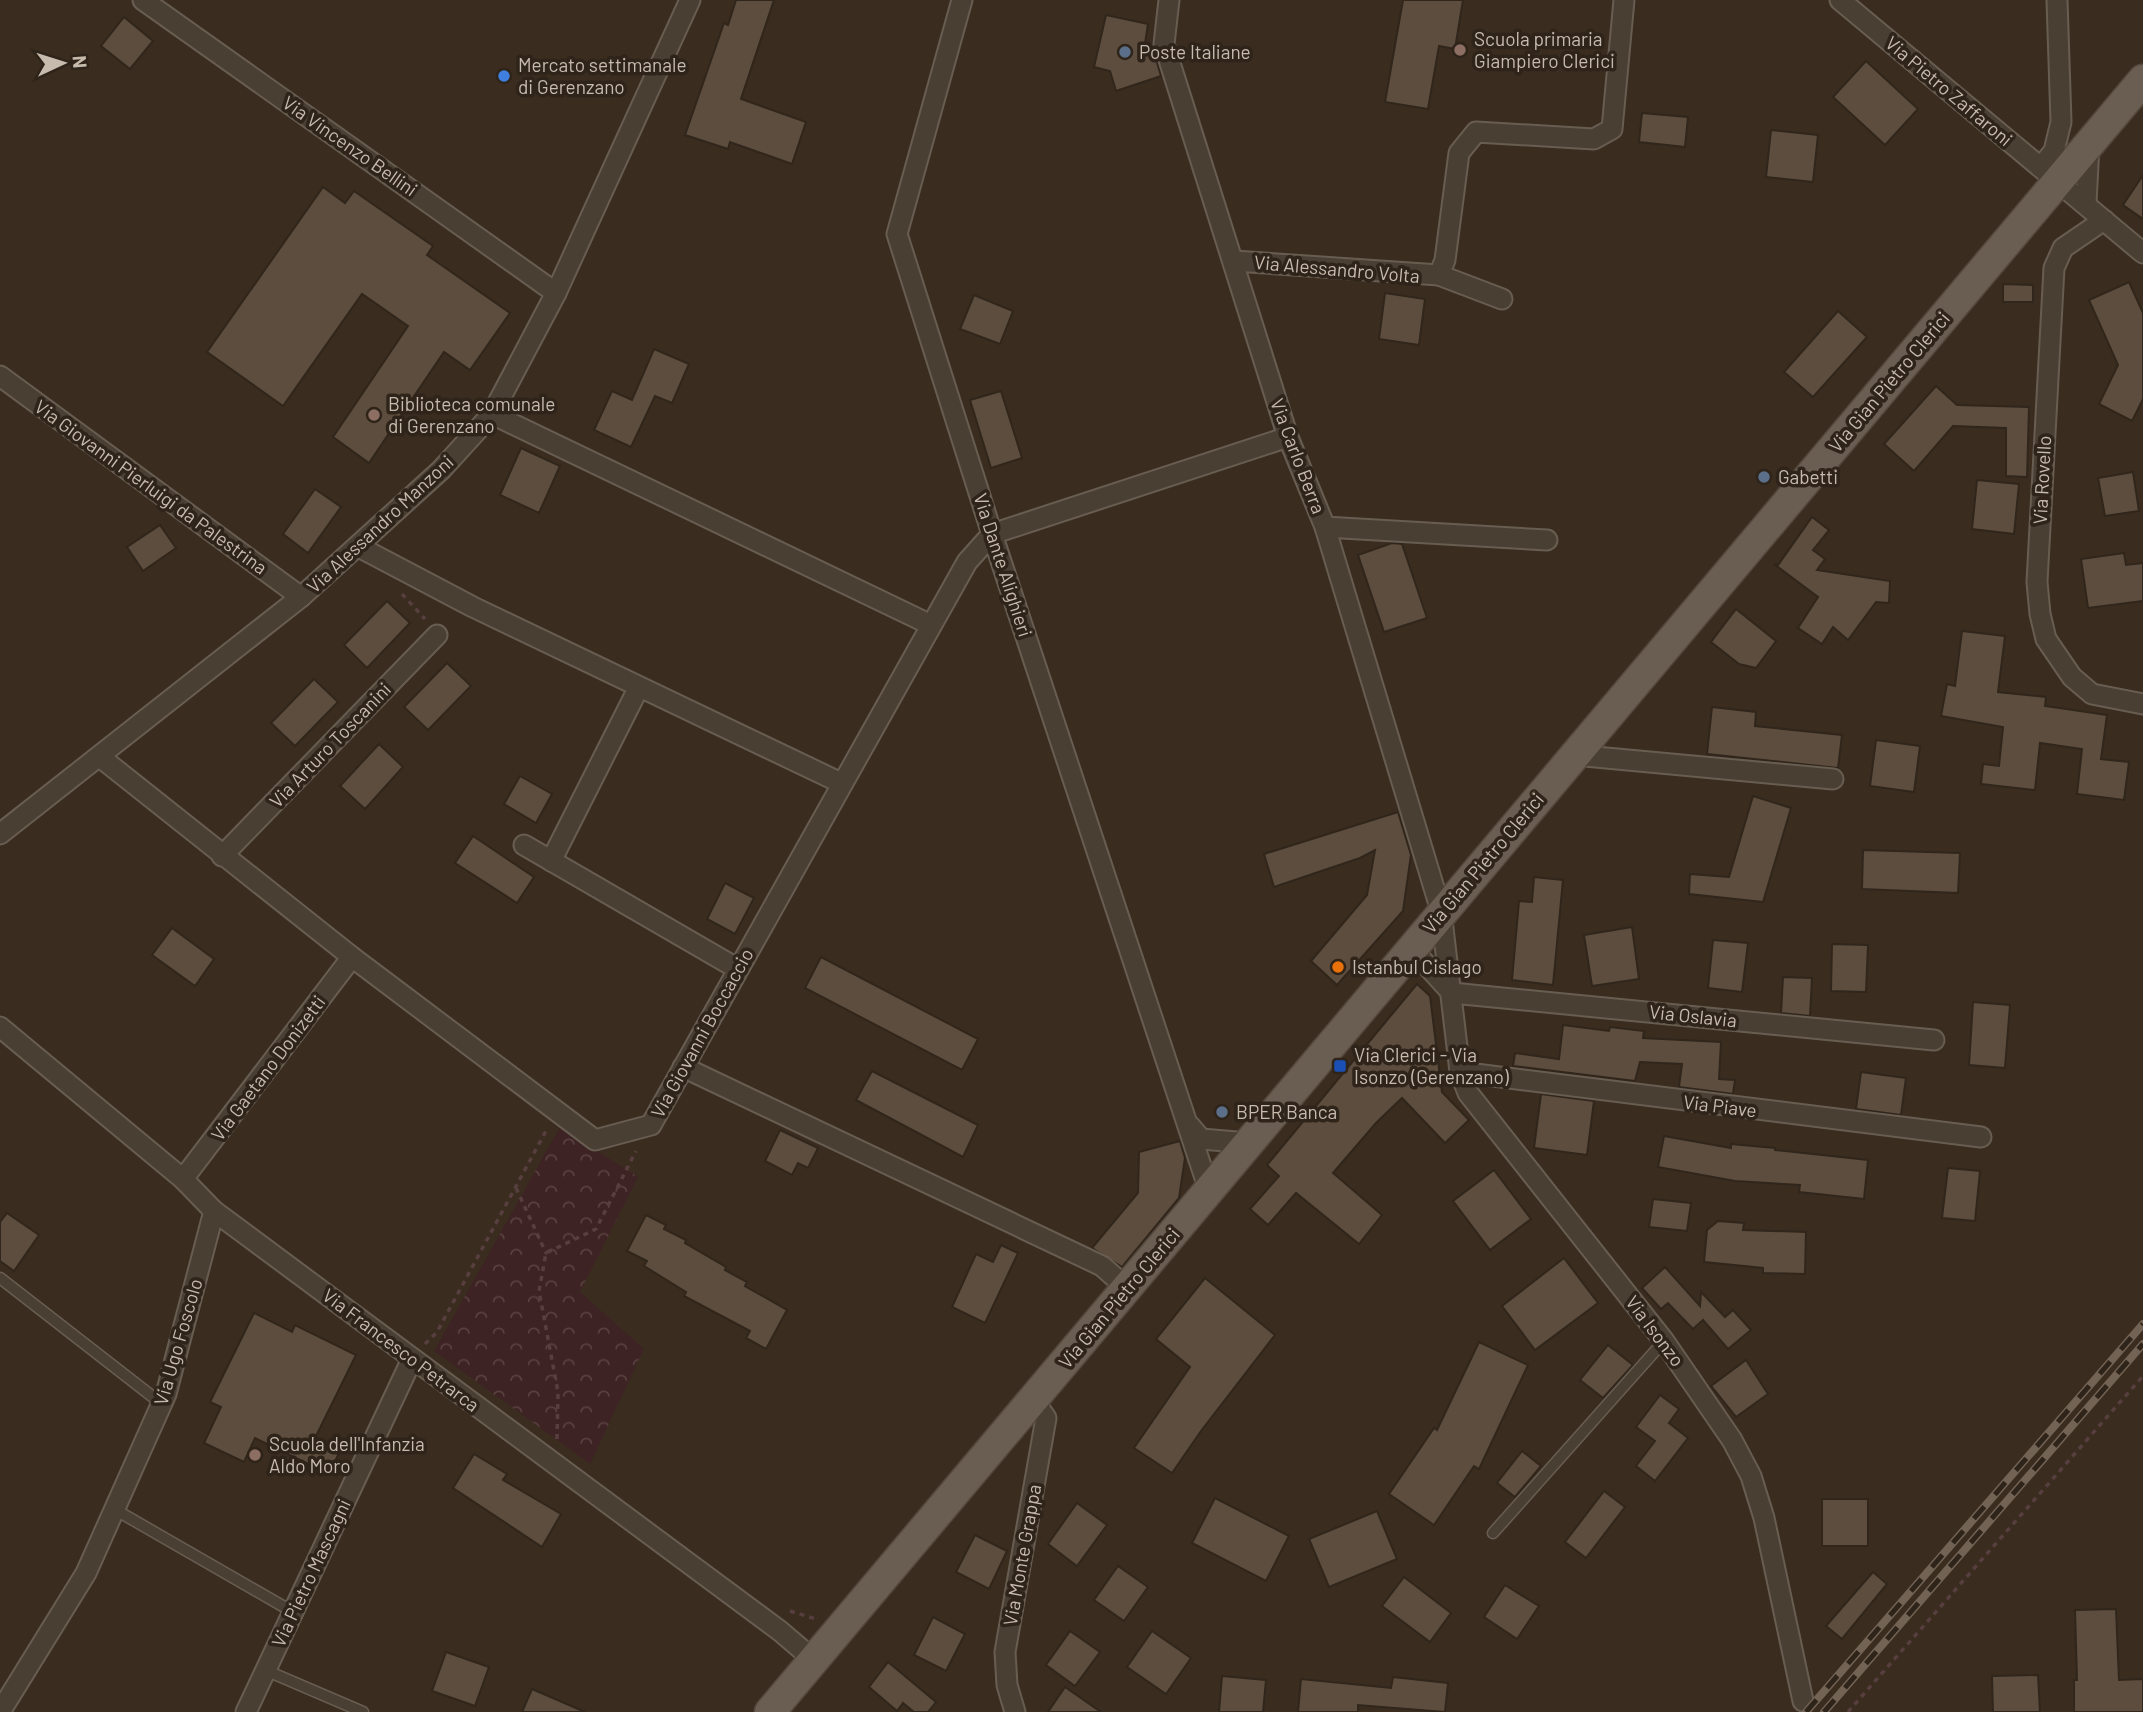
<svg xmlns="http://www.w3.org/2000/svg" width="2143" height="1712" font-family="Barlow,sans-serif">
<defs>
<pattern id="forest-crowns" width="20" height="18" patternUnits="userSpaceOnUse" patternTransform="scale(1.75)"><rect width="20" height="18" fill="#3d2323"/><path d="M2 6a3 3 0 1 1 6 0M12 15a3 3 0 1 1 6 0" fill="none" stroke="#584140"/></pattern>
</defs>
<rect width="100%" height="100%" fill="#3a2c1f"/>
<polygon fill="url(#forest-crowns)" points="560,1127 638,1177 580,1292 644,1349 590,1464 434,1351"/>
<g fill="#5d4d3e" stroke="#31261b" stroke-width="2">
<polygon points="736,0 774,0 741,99 806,122 792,164 730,142 728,149 685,135 724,23 728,25"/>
<polygon points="1403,0 1463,0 1455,49 1439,46 1428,109 1385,102"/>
<polygon points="1106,15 1148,24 1144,50 1153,49 1161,76 1116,91 1110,71 1094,67"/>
<polygon points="124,17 153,41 130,69 101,46"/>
<polygon points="1866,61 1918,109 1885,145 1833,97"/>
<polygon points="1642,113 1688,117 1685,147 1639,142"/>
<polygon points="1771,130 1818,135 1813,182 1766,177"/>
<polygon points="2143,175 2143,219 2123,205"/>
<polygon points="323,187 345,203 354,191 433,246 427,255 510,313 470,370 444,352 369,463 333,437 408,326 362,294 283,406 207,352"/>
<polygon points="2129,282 2143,313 2143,399 2132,421 2099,404 2118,365 2089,300"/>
<polygon points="2003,284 2033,285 2033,302 2003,302"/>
<polygon points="1385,293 1425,299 1419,345 1379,339"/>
<polygon points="974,295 1013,311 1000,344 960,329"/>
<polygon points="1838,311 1867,337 1813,397 1784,372"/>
<polygon points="654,349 689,364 672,403 655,396 631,447 594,430 612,391 632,400"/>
<polygon points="1936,386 1957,405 2029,407 2027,477 2006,476 2006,428 1953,426 1914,471 1884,444"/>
<polygon points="1001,391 1022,458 991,468 970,400"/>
<polygon points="521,448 560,466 539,513 500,495"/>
<polygon points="2133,472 2139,511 2105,516 2098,478"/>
<polygon points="1977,480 2019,484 2014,534 1972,529"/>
<polygon points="315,489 341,507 308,553 283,534"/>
<polygon points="1812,517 1829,530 1813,550 1825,559 1817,570 1890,581 1889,603 1876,602 1848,640 1833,627 1822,644 1798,628 1818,597 1774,564 1778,565"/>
<polygon points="160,525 176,548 143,571 127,547"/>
<polygon points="1392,543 1402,544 1427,618 1384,632 1358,555"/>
<polygon points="2124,553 2126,565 2143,563 2143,601 2088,608 2081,559"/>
<polygon points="387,601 410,623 367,668 344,645"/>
<polygon points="1736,609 1776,641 1756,668 1739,664 1711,642"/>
<polygon points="1962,631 2005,636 1998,692 2046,697 2045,706 2107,715 2101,759 2129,762 2124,800 2077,794 2082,749 2040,743 2035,790 1981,784 1983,764 1999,766 2003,727 1941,716 1947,684 1955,686"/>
<polygon points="447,663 471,686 428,730 404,707"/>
<polygon points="314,679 338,702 295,746 271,723"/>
<polygon points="1712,707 1756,712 1755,726 1842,735 1838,768 1707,754"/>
<polygon points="1876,740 1920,746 1914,792 1870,786"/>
<polygon points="379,744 403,767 365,809 340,786"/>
<polygon points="520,776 552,794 536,823 504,804"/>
<polygon points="1753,796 1791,808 1763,902 1689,894 1690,874 1729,877"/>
<polygon points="1398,812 1411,855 1403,911 1337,985 1311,961 1367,895 1375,850 1360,858 1274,887 1264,854"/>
<polygon points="473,836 534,877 517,903 455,863"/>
<polygon points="1863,850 1960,853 1958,893 1862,889"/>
<polygon points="1534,877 1563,880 1553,985 1512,980 1519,901 1532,902"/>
<polygon points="725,883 754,898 735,934 707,919"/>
<polygon points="1632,927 1639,979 1592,986 1584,935"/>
<polygon points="172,928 214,959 195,986 152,955"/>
<polygon points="1713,940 1748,943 1742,992 1708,988"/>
<polygon points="1832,944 1868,945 1866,992 1831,991"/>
<polygon points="821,957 978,1039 962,1070 805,988"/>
<polygon points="1783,977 1812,978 1810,1016 1781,1013"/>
<polygon points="1417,984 1430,996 1442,1092 1469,1120 1445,1143 1402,1098 1376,1123 1333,1173 1382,1215 1359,1244 1296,1193 1268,1225 1250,1209 1279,1176 1267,1165"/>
<polygon points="1973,1002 2010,1005 2005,1068 1969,1065"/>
<polygon points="1563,1025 1609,1031 1610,1027 1644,1031 1643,1038 1721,1042 1719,1079 1735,1080 1733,1094 1679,1087 1682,1064 1640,1062 1635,1081 1513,1066 1515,1053 1559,1059"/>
<polygon points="872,1071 978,1125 963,1157 856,1100"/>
<polygon points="1861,1072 1906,1078 1901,1115 1856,1109"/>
<polygon points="1541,1094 1594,1101 1587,1155 1534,1148"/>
<polygon points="780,1130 818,1148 808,1168 798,1163 792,1175 765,1161"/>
<polygon points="1664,1136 1731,1148 1731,1144 1775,1148 1775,1150 1868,1160 1864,1199 1799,1192 1800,1185 1735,1181 1658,1167"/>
<polygon points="1180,1141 1185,1158 1179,1198 1122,1267 1092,1248 1138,1193 1139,1152"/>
<polygon points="1948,1168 1980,1171 1975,1221 1942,1218"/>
<polygon points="1494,1170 1531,1219 1490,1250 1453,1201"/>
<polygon points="1653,1199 1691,1203 1687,1231 1649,1227"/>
<polygon points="7,1213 39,1235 14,1271 0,1261 0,1222"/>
<polygon points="646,1215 666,1225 664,1229 686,1240 685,1243 726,1267 725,1270 747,1282 745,1286 787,1310 766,1349 746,1338 750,1331 684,1296 686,1292 644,1266 647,1261 627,1251"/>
<polygon points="1718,1221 1744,1223 1743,1230 1806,1232 1805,1274 1763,1273 1763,1268 1704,1262 1707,1230"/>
<polygon points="1001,1245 1018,1253 985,1323 952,1307 976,1254 993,1262"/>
<polygon points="1564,1258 1598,1303 1535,1350 1502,1306"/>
<polygon points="1665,1267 1700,1306 1701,1292 1725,1317 1733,1310 1751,1330 1728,1349 1703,1320 1693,1329 1668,1303 1661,1309 1642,1288"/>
<polygon points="1205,1278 1275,1335 1201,1431 1172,1473 1134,1448 1190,1367 1156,1339"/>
<polygon points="254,1313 292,1332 295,1325 356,1355 315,1438 340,1451 329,1474 255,1438 244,1462 204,1443 221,1407 210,1402"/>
<polygon points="1479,1342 1528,1365 1479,1469 1474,1466 1434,1525 1389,1494 1434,1428 1437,1430"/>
<polygon points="1608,1345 1633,1365 1603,1398 1580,1380"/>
<polygon points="1746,1360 1768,1394 1736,1417 1711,1386"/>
<polygon points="1660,1395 1679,1409 1669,1423 1688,1438 1655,1481 1636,1466 1655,1441 1636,1427"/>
<polygon points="1522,1451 1541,1466 1515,1497 1497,1483"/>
<polygon points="474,1454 507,1474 503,1480 561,1514 542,1547 453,1488"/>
<polygon points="1604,1491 1625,1507 1586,1558 1565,1542"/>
<polygon points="1215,1498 1289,1536 1266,1581 1192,1543"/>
<rect x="1822" y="1499" width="46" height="47"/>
<polygon points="1077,1503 1107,1525 1077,1566 1048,1544"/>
<polygon points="1377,1511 1397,1559 1329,1587 1309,1539"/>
<polygon points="975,1535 1007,1551 989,1589 956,1572"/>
<polygon points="1118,1566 1148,1587 1124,1621 1094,1600"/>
<polygon points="1873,1572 1887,1584 1842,1639 1826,1626"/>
<polygon points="1404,1577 1451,1613 1430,1642 1382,1606"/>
<polygon points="1505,1585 1539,1606 1517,1639 1484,1617"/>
<polygon points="2116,1609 2119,1680 2143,1679 2143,1712 2074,1712 2074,1680 2077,1680 2075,1610"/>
<polygon points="933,1617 965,1634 946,1671 914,1655"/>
<polygon points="1070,1631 1100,1652 1075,1686 1046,1665"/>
<polygon points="1152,1631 1191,1658 1166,1694 1127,1667"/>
<polygon points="446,1652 489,1667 475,1706 432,1691"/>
<polygon points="888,1662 936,1702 928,1712 914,1712 903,1703 897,1711 869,1687"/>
<polygon points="2038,1675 2040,1712 1993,1712 1992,1676"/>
<polygon points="1222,1676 1266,1680 1263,1712 1219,1712"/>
<polygon points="1393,1677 1448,1683 1445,1712 1358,1705 1358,1712 1298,1712 1301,1679 1391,1688"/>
<polygon points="1065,1687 1101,1712 1048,1712"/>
<polygon points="532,1689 585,1712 522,1712"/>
</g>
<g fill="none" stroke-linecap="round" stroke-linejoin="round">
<g stroke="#685d51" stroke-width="13">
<g id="lane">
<polyline points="0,1278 162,1404"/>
<polyline points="114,1509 293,1612"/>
<polyline points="1493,1533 1664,1341"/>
<polyline points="265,1670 363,1712"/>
</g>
</g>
<g stroke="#685d51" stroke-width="23">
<g id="street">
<polyline points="143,0 556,293"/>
<polyline points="962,0 897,234 992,534 1209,1190"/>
<polyline points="1169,0 1164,44 1288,437 1325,527 1441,911 1460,1072 1468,1093 1664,1341 1732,1440 1751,1476 1764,1518 1803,1701"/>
<polyline points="1840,0 2143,253"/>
<polyline points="2041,167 2054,151 2061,122 2057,0"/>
<polyline points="2086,203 2089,145"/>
<polyline points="2104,220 2063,248 2054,268 2037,582 2040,614 2046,639 2072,677 2092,694 2143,704"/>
<polyline points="1234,261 1439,275 1445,260 1459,153 1476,132 1594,139 1612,129 1624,0"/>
<polyline points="1439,275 1502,299"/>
<polyline points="0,376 301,597"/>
<polyline points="492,414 931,625"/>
<polyline points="1325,527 1547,540"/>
<polyline points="359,547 473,607 841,783"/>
<polyline points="1574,755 1833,779"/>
<polyline points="100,757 352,957 595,1140 651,1125 967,562 992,534 1288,437"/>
<polyline points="0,834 301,597 441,470 492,414 556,293 690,0"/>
<polyline points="524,845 738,969"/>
<polyline points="222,856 437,635"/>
<polyline points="551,861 639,687"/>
<polyline points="1411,948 1452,993"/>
<polyline points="1452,993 1934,1040"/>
<polyline points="0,1027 183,1179 214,1211 780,1631 814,1660"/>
<polyline points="683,1067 1102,1266 1127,1288"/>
<polyline points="1460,1072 1981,1137"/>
<polyline points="1190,1126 1201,1139 1249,1143"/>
<polyline points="183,1179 352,957"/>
<polyline points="0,1712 86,1573 166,1394 214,1211"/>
<polyline points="246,1712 412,1359"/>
<polyline points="1015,1712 1007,1685 1005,1652 1046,1418 1034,1401"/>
</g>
</g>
<g stroke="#54483d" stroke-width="33">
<polyline id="primary" points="770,1712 2143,80"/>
</g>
<g stroke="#583f3f" stroke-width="3.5" stroke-dasharray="5 5" stroke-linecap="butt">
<polyline points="402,594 425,619"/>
<polyline points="516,1188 546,1253"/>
<polyline points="425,1344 437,1332 547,1129"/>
<polyline points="557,1439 558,1392 539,1291 546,1253 596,1229 636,1151"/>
<polyline points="790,1611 816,1619"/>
<polyline points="1848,1712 2143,1376"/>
</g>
<use href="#lane" stroke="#4a3f33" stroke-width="10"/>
<use href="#street" stroke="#4a3f33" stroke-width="19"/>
<use href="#primary" stroke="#6a5d51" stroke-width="30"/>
<g stroke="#726355" stroke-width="8">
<g id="rail">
<polyline points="1806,1712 2143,1324"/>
<polyline points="1824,1712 2143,1344"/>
</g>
</g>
<use href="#rail" stroke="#2f2419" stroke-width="5" stroke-dasharray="16" stroke-linecap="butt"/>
</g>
<g fill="#8d6e63" stroke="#2f2419" stroke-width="2.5">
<circle cx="1460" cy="50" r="7"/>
<circle cx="374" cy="415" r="7"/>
<circle cx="255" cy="1455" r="7"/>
</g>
<g fill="#5c6f8a" stroke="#2f2419" stroke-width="2.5">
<circle cx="1125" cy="52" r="7"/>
<circle cx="1764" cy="477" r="7"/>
<circle cx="1222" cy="1112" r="7"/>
</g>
<circle fill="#3f7fe0" stroke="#2f2419" stroke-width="2.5" cx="504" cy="76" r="7"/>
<circle fill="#e8710a" stroke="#2f2419" stroke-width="2.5" cx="1338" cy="967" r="7"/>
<rect fill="#1a4fb4" stroke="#2f2419" stroke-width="2.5" x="1333" y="1059" width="14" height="14" rx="3.5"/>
<g text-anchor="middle" stroke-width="7" stroke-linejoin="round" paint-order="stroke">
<g font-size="19" fill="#c7bbae" stroke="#2f2419" text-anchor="start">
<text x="1474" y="46">Scuola primaria<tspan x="1474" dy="22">Giampiero Clerici</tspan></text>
<text x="1139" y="59">Poste Italiane</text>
<text x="518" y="72">Mercato settimanale<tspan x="518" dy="22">di Gerenzano</tspan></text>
<text x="388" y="411">Biblioteca comunale<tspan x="388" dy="22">di Gerenzano</tspan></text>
<text x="1778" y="484">Gabetti</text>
<text x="1352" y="974">Istanbul Cislago</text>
<text x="1354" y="1062">Via Clerici - Via<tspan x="1354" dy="22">Isonzo (Gerenzano)</tspan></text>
<text x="1236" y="1119">BPER Banca</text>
<text x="269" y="1451">Scuola dell'Infanzia<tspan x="269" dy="22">Aldo Moro</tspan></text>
</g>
<g font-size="19" fill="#c7bbae" stroke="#2f2419">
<text transform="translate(1949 91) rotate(40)" y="7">Via Pietro Zaffaroni</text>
<text transform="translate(350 146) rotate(35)" y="7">Via Vincenzo Bellini</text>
<text transform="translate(1337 269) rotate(5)" y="7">Via Alessandro Volta</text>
<text transform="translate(1889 382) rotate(-50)" y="7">Via Gian Pietro Clerici</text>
<text transform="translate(1298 456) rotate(69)" y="7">Via Carlo Berra</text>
<text transform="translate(2042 480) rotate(-87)" y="7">Via Rovello</text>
<text transform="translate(151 487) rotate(36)" y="7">Via Giovanni Pierluigi da Palestrina</text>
<text transform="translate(380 524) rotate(-43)" y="7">Via Alessandro Manzoni</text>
<text transform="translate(1003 565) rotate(72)" y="7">Via Dante Alighieri</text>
<text transform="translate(330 745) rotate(-46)" y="7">Via Arturo Toscanini</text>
<text transform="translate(1483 863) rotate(-50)" y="7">Via Gian Pietro Clerici</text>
<text transform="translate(1693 1016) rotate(6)" y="7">Via Oslavia</text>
<text transform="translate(702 1033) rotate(-61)" y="7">Via Giovanni Boccaccio</text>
<text transform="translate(268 1068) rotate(-53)" y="7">Via Gaetano Donizetti</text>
<text transform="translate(1720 1106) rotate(7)" y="7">Via Piave</text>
<text transform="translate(1119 1298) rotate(-50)" y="7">Via Gian Pietro Clerici</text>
<text transform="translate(1655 1331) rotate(53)" y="7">Via Isonzo</text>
<text transform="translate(178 1342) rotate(-74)" y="7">Via Ugo Foscolo</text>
<text transform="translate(401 1350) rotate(37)" y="7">Via Francesco Petrarca</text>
<text transform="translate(1022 1555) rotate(-80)" y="7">Via Monte Grappa</text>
<text transform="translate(311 1573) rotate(-65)" y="7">Via Pietro Mascagni</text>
</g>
</g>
<g transform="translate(63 63) rotate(86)" stroke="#2f2419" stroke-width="5" paint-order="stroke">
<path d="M0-5L12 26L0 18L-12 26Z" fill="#c7bbae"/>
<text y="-10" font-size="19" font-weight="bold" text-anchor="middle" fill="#c7bbae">N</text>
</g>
</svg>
